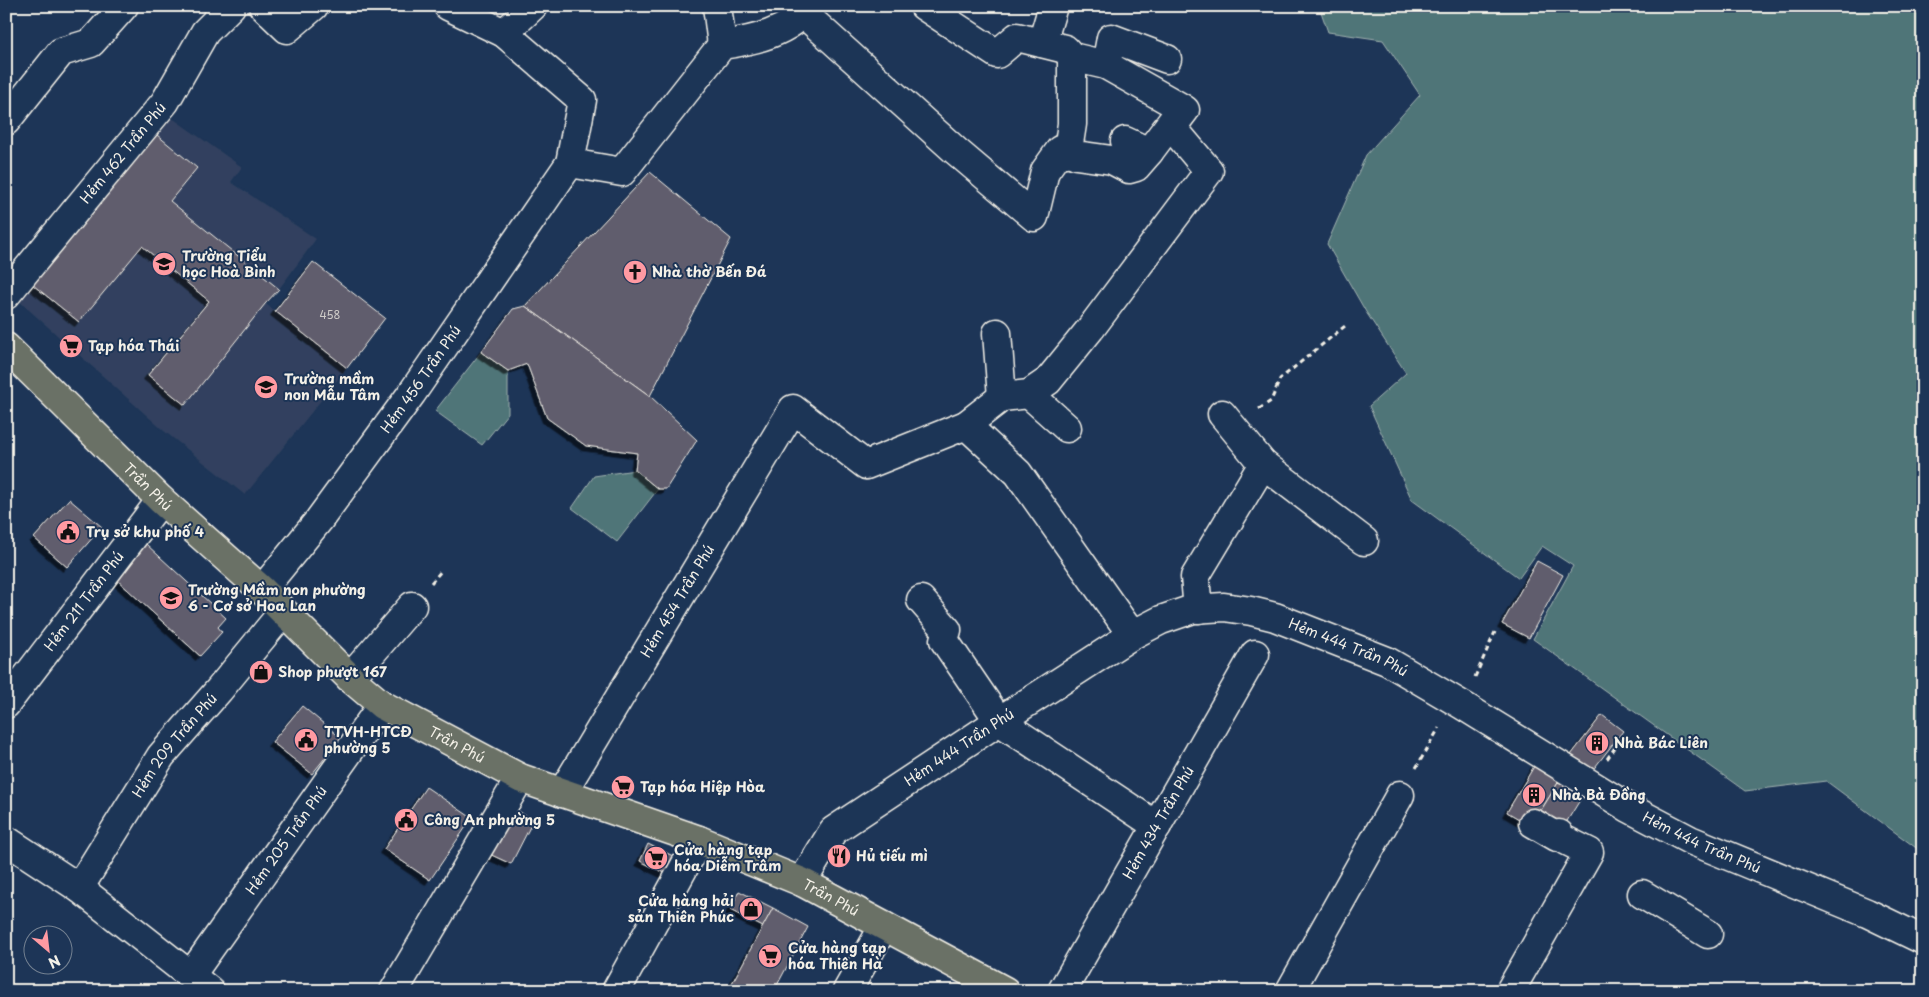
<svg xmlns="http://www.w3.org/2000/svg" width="1929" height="997" font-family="'Playpen Sans',sans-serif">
<defs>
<filter id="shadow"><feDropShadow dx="-4.5" dy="4.5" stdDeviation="0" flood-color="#0009"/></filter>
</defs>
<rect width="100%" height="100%" fill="#1d3557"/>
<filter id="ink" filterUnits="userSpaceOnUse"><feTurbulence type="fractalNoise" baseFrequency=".02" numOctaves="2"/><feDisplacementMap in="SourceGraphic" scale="10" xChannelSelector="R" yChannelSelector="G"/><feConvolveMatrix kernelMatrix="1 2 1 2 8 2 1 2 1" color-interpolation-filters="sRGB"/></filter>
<g filter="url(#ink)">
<polygon fill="#31415e" points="158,108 242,167 231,182 316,239 279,289 266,304 347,368 245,495 164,431 9,292"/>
<g fill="#507578" stroke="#a2b3b0">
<polygon points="1319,6 1923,6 1923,853 1826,781 1745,791 1533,639 1573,566 1542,546 1519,578 1412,500 1369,406 1406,373 1366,312 1327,244 1366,155 1420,95 1383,40 1328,32"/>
<polygon points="481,352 508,371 508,413 482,445 435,411"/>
<polygon points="635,470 658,489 617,542 572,508 594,476"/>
</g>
<g fill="#615d6d" stroke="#f4f1e8" filter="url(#shadow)">
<polygon points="151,130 197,168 170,201 279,289 265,304 185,405 148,375 209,301 142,246 79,322 28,281"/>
<polygon points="650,172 731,239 650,396 525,306"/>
<polygon points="313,262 385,318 347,368 275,311"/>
<polygon points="525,306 650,396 697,440 666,489 658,489 635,470 637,453 586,446 547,418 527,364 508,371 481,352 513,309"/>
<polygon points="69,499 102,527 67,567 34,538"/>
<polygon points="146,544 226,618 218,627 222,632 200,656 115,578"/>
<polygon points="1537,561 1563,575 1529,638 1502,624"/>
<polygon points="302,706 341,738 312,774 272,742"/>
<polygon points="1602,715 1623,731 1592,771 1571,755"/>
<polygon points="1536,763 1561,778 1531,826 1507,812"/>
<polygon points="1561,778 1585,792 1559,834 1535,820"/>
<polygon points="426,787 472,818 430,880 384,849"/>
<polygon points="510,805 533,821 511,864 485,852"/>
<polygon points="648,844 673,856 665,873 640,861"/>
<polygon points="739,891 773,908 763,927 730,910"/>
<polygon points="773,908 808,927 774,991 741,991 731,985"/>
</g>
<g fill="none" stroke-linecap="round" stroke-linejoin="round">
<g stroke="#f4f1e8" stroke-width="31">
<g id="minor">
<polyline points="263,6 287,29 314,6"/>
<polyline points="717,6 722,45"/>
<polyline points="924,6 997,54 1017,37 1065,49 1072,57 1106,65 1182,108 1149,152 1125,141"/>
<polyline points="804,14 956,151 1034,217 1045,171 1060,150 1065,153 1068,150"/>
<polyline points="504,33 533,6"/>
<polyline points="1042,43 1053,6"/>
<polyline points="1072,57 1072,124 1068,150 1076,155 1112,160 1129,169 1136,167 1149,152"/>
<polyline points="1106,65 1111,38 1167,59"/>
<polyline points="6,121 61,52 91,43 124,6"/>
<path d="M570,163L622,172L722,45C755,40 788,33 810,6"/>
<path id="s1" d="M6,295L165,102L205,32L231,6"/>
<polyline points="997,333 1002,397"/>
<polyline points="1029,394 1067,428"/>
<polyline points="1222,414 1263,464 1364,541"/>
<polyline points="966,425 1002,397 1029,394 1048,381 1091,328 1209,171 1172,127 1185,110"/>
<path id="s2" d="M262,590L319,520L412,393L570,163L582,100L504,33L448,6"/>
<polyline points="921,600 947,630 944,640 999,721 1157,826"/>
<polyline points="1198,609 1195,577 1263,464"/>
<polyline points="350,678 412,606"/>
<path id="s3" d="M6,704L161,500"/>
<path id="s4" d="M562,793L793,409L866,465L966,425L1018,473L1132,635"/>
<polyline points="1533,823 1557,837 1559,834"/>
<polyline points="6,840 79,888 210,991"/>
<path id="s5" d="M802,882L833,831L999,721L1132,635L1161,620L1193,609L1224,607L1251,611L1275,617L1387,661L1462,705L1629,808L1690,840L1867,913L1923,940"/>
<path id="s6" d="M79,888L161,756L219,690L283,612"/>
<polyline points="1642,894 1708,934"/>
<path id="s7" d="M191,975L382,705"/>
<polyline points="394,991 520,778"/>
<polyline points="616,991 699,840"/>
<polyline points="847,991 884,926"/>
<path id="s8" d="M1062,991L1255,654"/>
<polyline points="1290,991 1400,795"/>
<polyline points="1510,991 1589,852 1567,841"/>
</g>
</g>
<g stroke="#f4f1e8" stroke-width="31">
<g id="major">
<path id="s9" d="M6,347L161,500L262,590L350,678L382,705L520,778L699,840L802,882L1005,991"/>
</g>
</g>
<g stroke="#f4f1e8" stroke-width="3" stroke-dasharray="5 4" stroke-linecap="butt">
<polyline points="1259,409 1271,401 1280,379 1345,326"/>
<polyline points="431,583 442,570"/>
<polyline points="1475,677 1495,632"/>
<polyline points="1607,759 1621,739"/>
<polyline points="1416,768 1439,728"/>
</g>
<use href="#minor" stroke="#1d3557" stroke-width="28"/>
<use href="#major" stroke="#6a7166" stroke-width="28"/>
</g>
</g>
<defs>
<g id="school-disc" transform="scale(1.25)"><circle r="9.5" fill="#ff9aa2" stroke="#1d3557"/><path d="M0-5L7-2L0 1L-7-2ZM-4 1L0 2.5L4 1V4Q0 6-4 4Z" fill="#111"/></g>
<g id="church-disc" transform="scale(1.25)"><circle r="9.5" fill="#ff9aa2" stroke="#1d3557"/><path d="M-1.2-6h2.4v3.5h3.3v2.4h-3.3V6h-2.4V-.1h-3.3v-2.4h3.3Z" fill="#111"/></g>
<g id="supermarket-disc" transform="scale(1.25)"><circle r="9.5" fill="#ff9aa2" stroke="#1d3557"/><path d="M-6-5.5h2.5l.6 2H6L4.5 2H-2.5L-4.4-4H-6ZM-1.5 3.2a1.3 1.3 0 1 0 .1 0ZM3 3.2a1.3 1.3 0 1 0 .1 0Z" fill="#111"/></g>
<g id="civic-disc" transform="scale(1.25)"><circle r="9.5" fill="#ff9aa2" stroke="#1d3557"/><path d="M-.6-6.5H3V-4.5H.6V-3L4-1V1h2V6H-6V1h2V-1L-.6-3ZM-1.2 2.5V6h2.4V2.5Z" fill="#111"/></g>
<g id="shop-disc" transform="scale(1.25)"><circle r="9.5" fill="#ff9aa2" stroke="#1d3557"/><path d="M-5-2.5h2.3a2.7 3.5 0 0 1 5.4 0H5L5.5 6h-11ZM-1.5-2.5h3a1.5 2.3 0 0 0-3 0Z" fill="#111"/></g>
<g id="building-disc" transform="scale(1.25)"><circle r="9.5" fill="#ff9aa2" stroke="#1d3557"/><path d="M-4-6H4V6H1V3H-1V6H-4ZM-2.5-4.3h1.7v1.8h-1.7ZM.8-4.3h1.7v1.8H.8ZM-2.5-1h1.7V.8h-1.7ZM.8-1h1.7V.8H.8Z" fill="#111"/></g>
<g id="restaurant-disc" transform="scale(1.25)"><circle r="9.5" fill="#ff9aa2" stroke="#1d3557"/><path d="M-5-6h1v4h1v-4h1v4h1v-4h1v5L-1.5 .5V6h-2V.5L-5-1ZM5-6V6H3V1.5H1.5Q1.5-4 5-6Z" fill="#111"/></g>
</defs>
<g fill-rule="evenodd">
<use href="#school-disc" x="164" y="264"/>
<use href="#church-disc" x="635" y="272"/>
<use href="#supermarket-disc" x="71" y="346"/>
<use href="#school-disc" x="266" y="387"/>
<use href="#civic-disc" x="68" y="532"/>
<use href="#school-disc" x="171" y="598"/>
<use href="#shop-disc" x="261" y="672"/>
<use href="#civic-disc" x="306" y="740"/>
<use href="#building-disc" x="1597" y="743"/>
<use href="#supermarket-disc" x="623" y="787"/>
<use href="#building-disc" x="1534" y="795"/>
<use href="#civic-disc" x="406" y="820"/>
<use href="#restaurant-disc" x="839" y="856"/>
<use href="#supermarket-disc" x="656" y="858"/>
<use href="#shop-disc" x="751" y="909"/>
<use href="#supermarket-disc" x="770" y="956"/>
</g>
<g text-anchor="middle" stroke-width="4" stroke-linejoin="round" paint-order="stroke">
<g font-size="11" fill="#cfccc9">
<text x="330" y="319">458</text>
</g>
<g font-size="14" fill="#f4f1e8" stroke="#1d3557">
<text dy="5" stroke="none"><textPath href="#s1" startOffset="184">Hẻm 462 Trần Phú</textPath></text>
<text dy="5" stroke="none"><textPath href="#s2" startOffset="264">Hẻm 456 Trần Phú</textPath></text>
<text dy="5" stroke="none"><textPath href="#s9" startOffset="199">Trần Phú</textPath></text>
<text dy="5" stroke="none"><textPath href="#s4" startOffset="224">Hẻm 454 Trần Phú</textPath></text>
<text dy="5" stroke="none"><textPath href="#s3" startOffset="129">Hẻm 211 Trần Phú</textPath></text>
<text dy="5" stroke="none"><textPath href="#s5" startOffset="646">Hẻm 444 Trần Phú</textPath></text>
<text dy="5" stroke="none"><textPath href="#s9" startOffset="604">Trần Phú</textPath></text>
<text dy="5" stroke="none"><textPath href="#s6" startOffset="172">Hẻm 209 Trần Phú</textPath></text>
<text dy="5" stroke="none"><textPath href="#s5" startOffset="211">Hẻm 444 Trần Phú</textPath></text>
<text dy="5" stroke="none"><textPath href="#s8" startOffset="194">Hẻm 434 Trần Phú</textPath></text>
<text dy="5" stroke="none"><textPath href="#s7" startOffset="165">Hẻm 205 Trần Phú</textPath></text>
<text dy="5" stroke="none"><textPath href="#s5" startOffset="1051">Hẻm 444 Trần Phú</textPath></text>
<text dy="5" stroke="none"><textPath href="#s9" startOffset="1009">Trần Phú</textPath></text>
</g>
<g font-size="14" font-weight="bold" fill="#f4f1e8" stroke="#1d3557" text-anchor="start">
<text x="182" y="261">Trường Tiểu<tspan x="182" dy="16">học Hoà Bình</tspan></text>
<text x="652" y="277">Nhà thờ Bến Đá</text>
<text x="88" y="351">Tạp hóa Thái</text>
<text x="284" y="384">Trường mầm<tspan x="284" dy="16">non Mẫu Tâm</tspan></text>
<text x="86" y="537">Trụ sở khu phố 4</text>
<text x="188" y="595">Trường Mầm non phường<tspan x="188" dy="16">6 - Cơ sở Hoa Lan</tspan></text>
<text x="278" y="677">Shop phượt 167</text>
<text x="324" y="737">TTVH-HTCĐ<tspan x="324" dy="16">phường 5</tspan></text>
<text x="1614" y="748">Nhà Bác Liên</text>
<text x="640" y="792">Tạp hóa Hiệp Hòa</text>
<text x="1552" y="800">Nhà Bà Đồng</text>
<text x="424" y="825">Công An phường 5</text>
<text x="674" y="855">Cửa hàng tạp<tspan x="674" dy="16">hóa Diễm Trâm</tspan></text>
<text x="856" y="861">Hủ tiếu mì</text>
<text x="734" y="906" text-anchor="end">Cửa hàng hải<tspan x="734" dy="16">sản Thiên Phúc</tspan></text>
<text x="788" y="953">Cửa hàng tạp<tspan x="788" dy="16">hóa Thiên Hà</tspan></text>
</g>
</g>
<rect width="1929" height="997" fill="none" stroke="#1d3557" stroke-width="25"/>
<rect x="12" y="12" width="1904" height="972" fill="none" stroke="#f4f1e8" stroke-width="2" filter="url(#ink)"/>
<g transform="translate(48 950) rotate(152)"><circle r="24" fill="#1d3557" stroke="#738091"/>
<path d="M0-4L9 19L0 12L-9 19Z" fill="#ff9aa2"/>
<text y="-8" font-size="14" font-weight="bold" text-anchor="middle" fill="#f4f1e8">N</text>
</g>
</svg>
